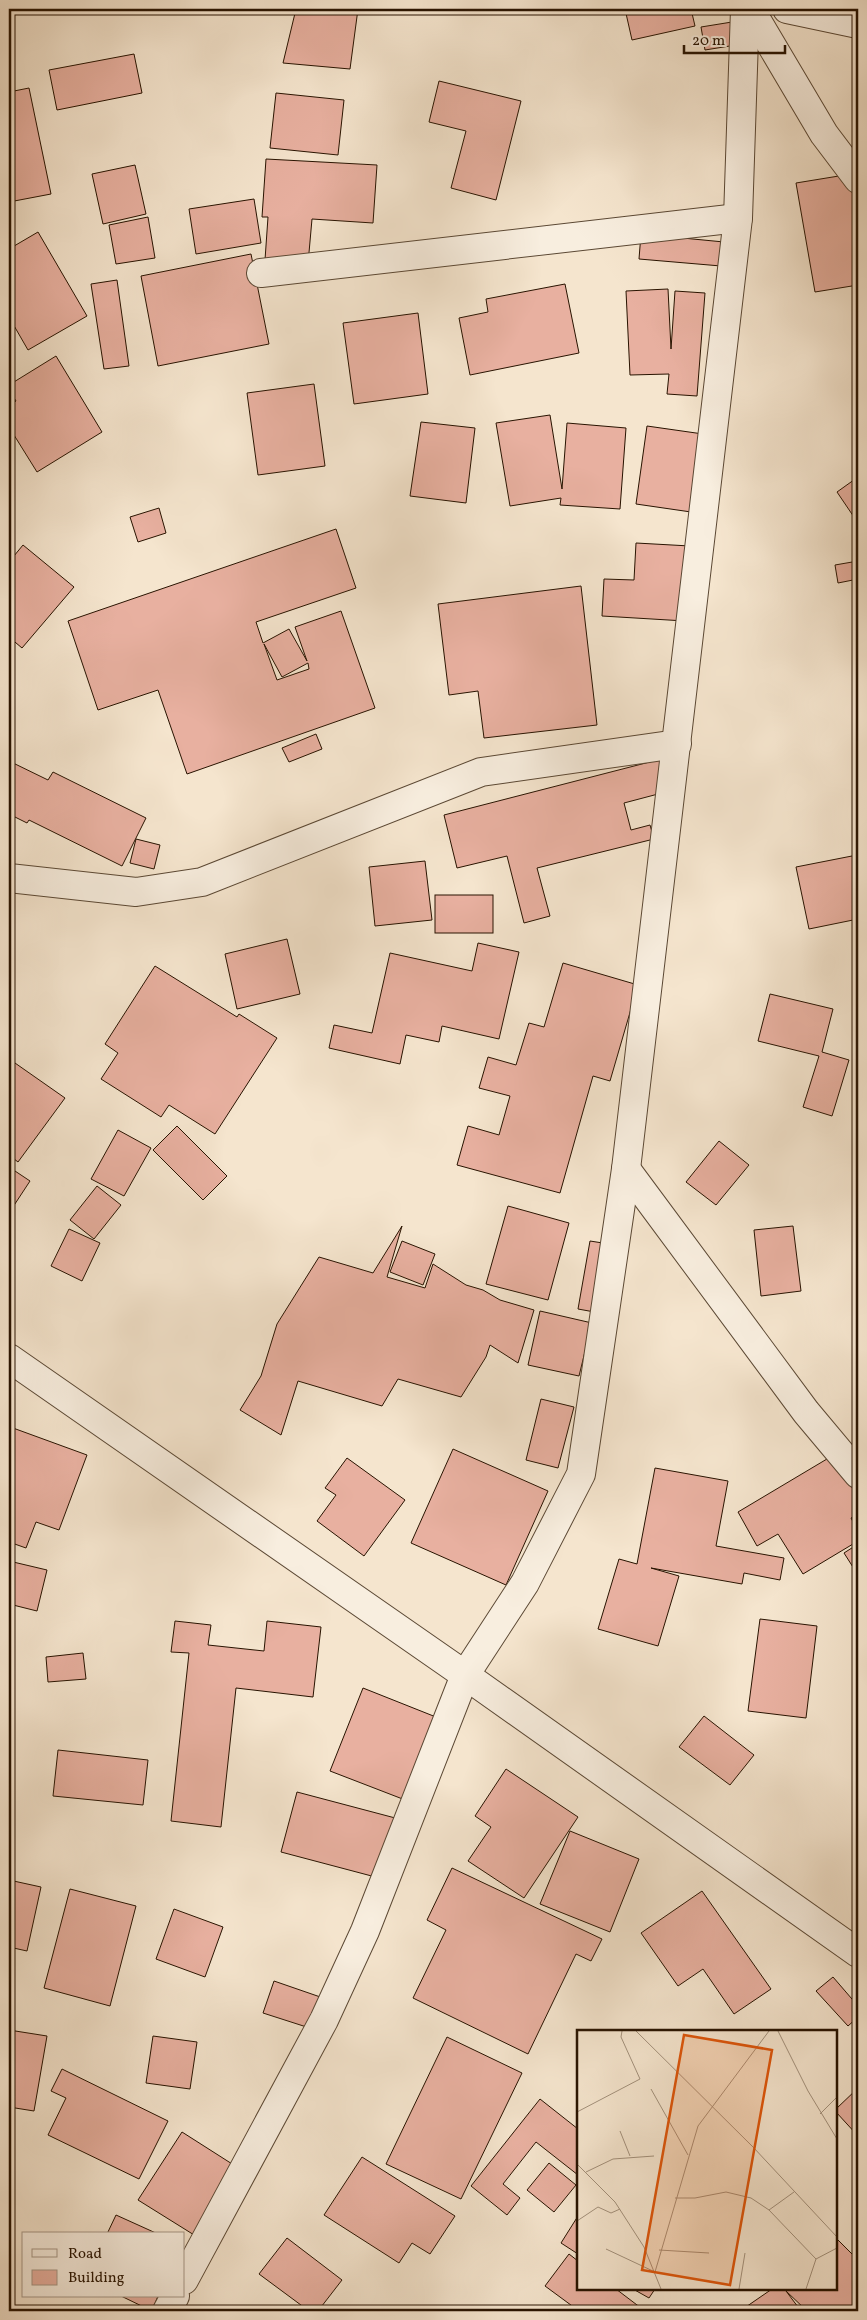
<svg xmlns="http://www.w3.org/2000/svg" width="867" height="2320" font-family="Vollkorn,serif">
<rect width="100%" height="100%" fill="#f5e5ce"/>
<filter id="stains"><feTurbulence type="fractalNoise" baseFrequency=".004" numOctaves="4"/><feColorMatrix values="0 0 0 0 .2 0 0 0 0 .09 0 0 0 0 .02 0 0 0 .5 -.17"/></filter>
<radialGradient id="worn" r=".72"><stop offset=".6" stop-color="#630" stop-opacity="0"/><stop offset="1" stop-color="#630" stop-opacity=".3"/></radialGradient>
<g fill="#e8b0a0" stroke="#281300" fill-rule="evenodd">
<polygon points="296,9 358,9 350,69 283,63"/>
<polygon points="625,9 691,9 695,26 632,40"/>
<polygon points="732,22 736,45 705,50 701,27"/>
<polygon points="134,54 142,93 57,110 49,70"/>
<polygon points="439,81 521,101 496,200 451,188 466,131 429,122"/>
<polygon points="29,88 51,194 9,202 9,92"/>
<polygon points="276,93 344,100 338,155 270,148"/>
<polygon points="266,159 377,165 373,223 312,219 308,264 265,260 268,217 262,217"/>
<polygon points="135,165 146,214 103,224 92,174"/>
<polygon points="851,174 858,215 858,285 815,292 796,183"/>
<polygon points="254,199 261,243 196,254 189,209"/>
<polygon points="148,217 155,258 116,264 109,225"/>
<polygon points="38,232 87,316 28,350 9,317 9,249"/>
<polygon points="641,234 724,242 721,266 639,259"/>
<polygon points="251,254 269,344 158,366 141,276"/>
<polygon points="117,280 129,366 104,369 91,284"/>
<polygon points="565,284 579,353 470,375 459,318 488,312 486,299"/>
<polygon points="668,289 671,349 675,291 705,293 697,396 667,394 669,374 630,375 626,291"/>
<polygon points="418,313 428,394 354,404 343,323"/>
<polygon points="56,356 102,432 37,472 9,427 9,406 16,401 9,390 9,385"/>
<polygon points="314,384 325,466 258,475 247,393"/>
<polygon points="550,415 562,489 567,423 626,428 620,509 560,505 561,498 510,506 496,423"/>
<polygon points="421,422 475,428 466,503 410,496"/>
<polygon points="647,426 710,435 698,513 636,504"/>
<polygon points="858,477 858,523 837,492"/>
<polygon points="159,508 166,533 138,542 130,517"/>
<path d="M336,529L356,588L256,622L263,643L289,629L307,661L295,627L341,611L375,708L187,774L158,690L98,710L68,621ZM264,644L282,677L308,663L309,669L277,680Z"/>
<polygon points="636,543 690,546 685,621 602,616 604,579 634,580"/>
<polygon points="23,545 74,587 22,648 9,637 9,562"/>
<polygon points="858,561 858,579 838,583 835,565"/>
<polygon points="581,586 597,725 484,738 478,691 449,695 438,604"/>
<polygon points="316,734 322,749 289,762 282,748"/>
<polygon points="669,757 677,789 624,803 631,830 650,825 654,839 537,868 550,916 524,923 507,856 457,868 444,815"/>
<polygon points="9,761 48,780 53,772 146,818 122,866 29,820 27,823 9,814"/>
<polygon points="136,839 160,845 154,869 130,863"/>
<polygon points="857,855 858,919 809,929 796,867"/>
<polygon points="425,861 432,920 375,926 369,867"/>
<rect x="435" y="895" width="58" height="38"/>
<polygon points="287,939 300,994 237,1009 225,954"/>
<polygon points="478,943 519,952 499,1039 442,1026 439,1042 406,1035 400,1064 329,1048 334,1025 372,1033 390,953 472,971"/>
<polygon points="563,963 638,985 610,1081 593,1076 560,1193 457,1165 468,1126 499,1135 510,1096 479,1088 488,1057 516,1065 529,1023 544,1027"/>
<polygon points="155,966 237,1017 239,1014 277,1038 215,1134 169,1105 161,1117 101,1079 118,1053 105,1044"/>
<polygon points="770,994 833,1009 822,1052 849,1060 832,1116 803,1107 819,1056 758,1041"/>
<polygon points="15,1063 65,1098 18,1162 9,1155 9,1071"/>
<polygon points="177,1126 227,1176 203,1200 153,1150"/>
<polygon points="118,1130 151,1148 124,1196 91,1179"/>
<polygon points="719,1141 749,1165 716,1205 686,1182"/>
<polygon points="9,1167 30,1181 9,1213"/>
<polygon points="97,1186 121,1205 94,1239 70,1220"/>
<polygon points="508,1206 569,1223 548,1300 486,1284"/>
<polygon points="402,1226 387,1277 425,1288 433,1264 466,1285 483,1290 500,1300 534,1310 518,1363 490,1345 486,1357 461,1397 398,1379 382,1406 298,1381 281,1435 240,1410 261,1376 277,1324 319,1257 373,1273"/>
<polygon points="793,1226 801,1291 761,1296 754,1230"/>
<polygon points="69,1229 100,1243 82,1281 51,1266"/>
<polygon points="402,1241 435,1254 423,1285 390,1272"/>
<polygon points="590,1241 622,1246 611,1315 578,1309"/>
<polygon points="540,1311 592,1323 579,1376 528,1365"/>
<polygon points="541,1399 574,1407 558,1468 526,1460"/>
<polygon points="13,1428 87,1455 59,1530 36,1522 26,1548 9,1542 9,1439"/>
<polygon points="453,1449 548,1491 506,1585 411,1543"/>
<polygon points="837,1453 858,1489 858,1514 851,1518 858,1531 858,1541 803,1574 778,1534 757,1546 738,1512"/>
<polygon points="347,1458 405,1500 364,1556 317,1521 336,1495 325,1488"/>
<polygon points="655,1468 728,1481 716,1546 784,1558 780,1580 744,1573 742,1584 651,1568 679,1576 658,1646 598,1629 619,1559 637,1564"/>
<polygon points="858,1544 858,1575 844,1553"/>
<polygon points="9,1561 47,1570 37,1611 9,1604"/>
<polygon points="760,1619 817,1626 806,1718 748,1711"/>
<polygon points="175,1621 211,1625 208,1645 264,1651 267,1621 321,1627 313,1697 236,1688 221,1827 171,1821 189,1653 171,1652"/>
<polygon points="83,1653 86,1679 48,1682 46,1657"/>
<polygon points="363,1688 446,1721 413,1803 330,1771"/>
<polygon points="704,1716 754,1755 730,1785 679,1747"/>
<polygon points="58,1750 148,1760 143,1805 53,1796"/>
<polygon points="506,1769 578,1817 524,1898 468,1861 491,1827 475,1816"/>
<polygon points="297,1792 399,1819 383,1879 281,1852"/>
<polygon points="570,1831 639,1859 610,1932 540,1904"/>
<polygon points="452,1868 602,1939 591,1961 576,1954 528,2054 413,1998 446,1930 427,1920"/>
<polygon points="9,1880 41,1887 27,1951 9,1947"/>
<polygon points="70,1889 136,1906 110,2006 44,1988"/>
<polygon points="702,1891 771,1989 734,2014 703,1969 678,1986 641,1933"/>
<polygon points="174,1909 223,1927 205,1977 156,1959"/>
<polygon points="833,1977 858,2006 858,2017 848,2026 816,1991"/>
<polygon points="274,1981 329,2000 319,2031 263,2013"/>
<polygon points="9,2030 47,2036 34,2111 9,2107"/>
<polygon points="153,2036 197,2042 190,2089 146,2083"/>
<polygon points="447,2037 522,2073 461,2199 386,2164"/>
<polygon points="62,2069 168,2121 139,2179 48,2135 66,2098 51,2091"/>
<polygon points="858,2088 858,2136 836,2112 836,2109"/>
<polygon points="540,2099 578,2129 578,2175 536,2142 503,2184 520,2198 507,2215 471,2186"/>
<polygon points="182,2132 251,2176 207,2243 138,2200"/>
<polygon points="362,2157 455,2216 430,2254 412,2243 399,2263 324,2215"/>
<polygon points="549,2163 576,2185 554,2212 527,2190"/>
<polygon points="116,2215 158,2234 107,2234"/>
<polygon points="578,2216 578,2254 561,2243"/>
<polygon points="287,2238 342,2280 318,2311 309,2311 259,2274"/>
<polygon points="836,2238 858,2260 858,2311 807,2311 786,2291 801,2311 740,2311 772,2289 836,2289"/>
<polygon points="569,2254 578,2261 578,2289 616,2289 641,2308 638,2311 579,2311 545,2286"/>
<polygon points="633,2289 655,2289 649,2298"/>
<polygon points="121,2296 158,2296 152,2311"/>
</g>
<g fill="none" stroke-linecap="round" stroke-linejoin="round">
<g stroke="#5b4834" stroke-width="30">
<g id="minor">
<polyline points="750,9 824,134 858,179"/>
<polyline points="787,9 858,24"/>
<polyline points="261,273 738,218"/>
<polyline points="9,878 136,892 202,882 481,772 677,744"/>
<polyline points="626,1169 806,1412 858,1474"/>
<polyline points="184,2280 324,2020 365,1931 465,1675 525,1583 581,1474 626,1169 738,218 745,9"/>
<polyline points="167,2311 175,2296"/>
</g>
</g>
<g stroke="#5b4834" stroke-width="30">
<polyline id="tertiary" points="9,1358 465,1675 858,1953"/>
</g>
<use href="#minor" stroke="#f8eedf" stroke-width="28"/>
<use href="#tertiary" stroke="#f8eedf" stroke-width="28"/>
</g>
<g transform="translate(577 2030)">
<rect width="260" height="260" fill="#f5e5ce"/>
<path fill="none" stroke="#a3917c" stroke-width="1" d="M59,1L176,117L260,207M201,1L231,61L260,109M74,59L111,125M0,82L63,49L44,7L45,1M243,84L260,67M43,101L53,126M0,134L38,172L67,217L84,259M9,142L36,129L77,126M98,168H118L149,162L174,168L192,180L239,229M192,180L217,162M0,191L21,177L34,183L43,179M29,219L78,242L121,96L192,1M82,220L132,223M162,259L168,223M229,259L239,229L260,218"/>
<path fill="#de560b" fill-opacity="0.15" stroke="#de560b" stroke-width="2.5" d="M107,5L195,20L153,255L65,240Z"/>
<rect width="260" height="260" fill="none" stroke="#281300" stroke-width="2.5"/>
</g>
<rect width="867" height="2320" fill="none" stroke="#f5e5ce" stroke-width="30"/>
<rect x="10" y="10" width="847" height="2300" fill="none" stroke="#281300" stroke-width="2.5"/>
<rect x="15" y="15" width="837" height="2290" fill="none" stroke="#281300"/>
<rect x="22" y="2232" width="162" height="65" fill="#f8eedf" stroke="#a59686"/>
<rect x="32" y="2249" width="25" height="8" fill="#f8eedf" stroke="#a59686"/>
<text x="68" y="2258" font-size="15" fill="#281300">Road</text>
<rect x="32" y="2270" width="25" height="15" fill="#e8b0a0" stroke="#a59686"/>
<text x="68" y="2282" font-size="15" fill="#281300">Building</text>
<path d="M684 45v8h101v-8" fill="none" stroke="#281300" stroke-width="2.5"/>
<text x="692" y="45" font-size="15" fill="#281300" stroke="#f8eedf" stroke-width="4" paint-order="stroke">20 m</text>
<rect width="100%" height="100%" filter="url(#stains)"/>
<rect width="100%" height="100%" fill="url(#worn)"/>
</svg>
